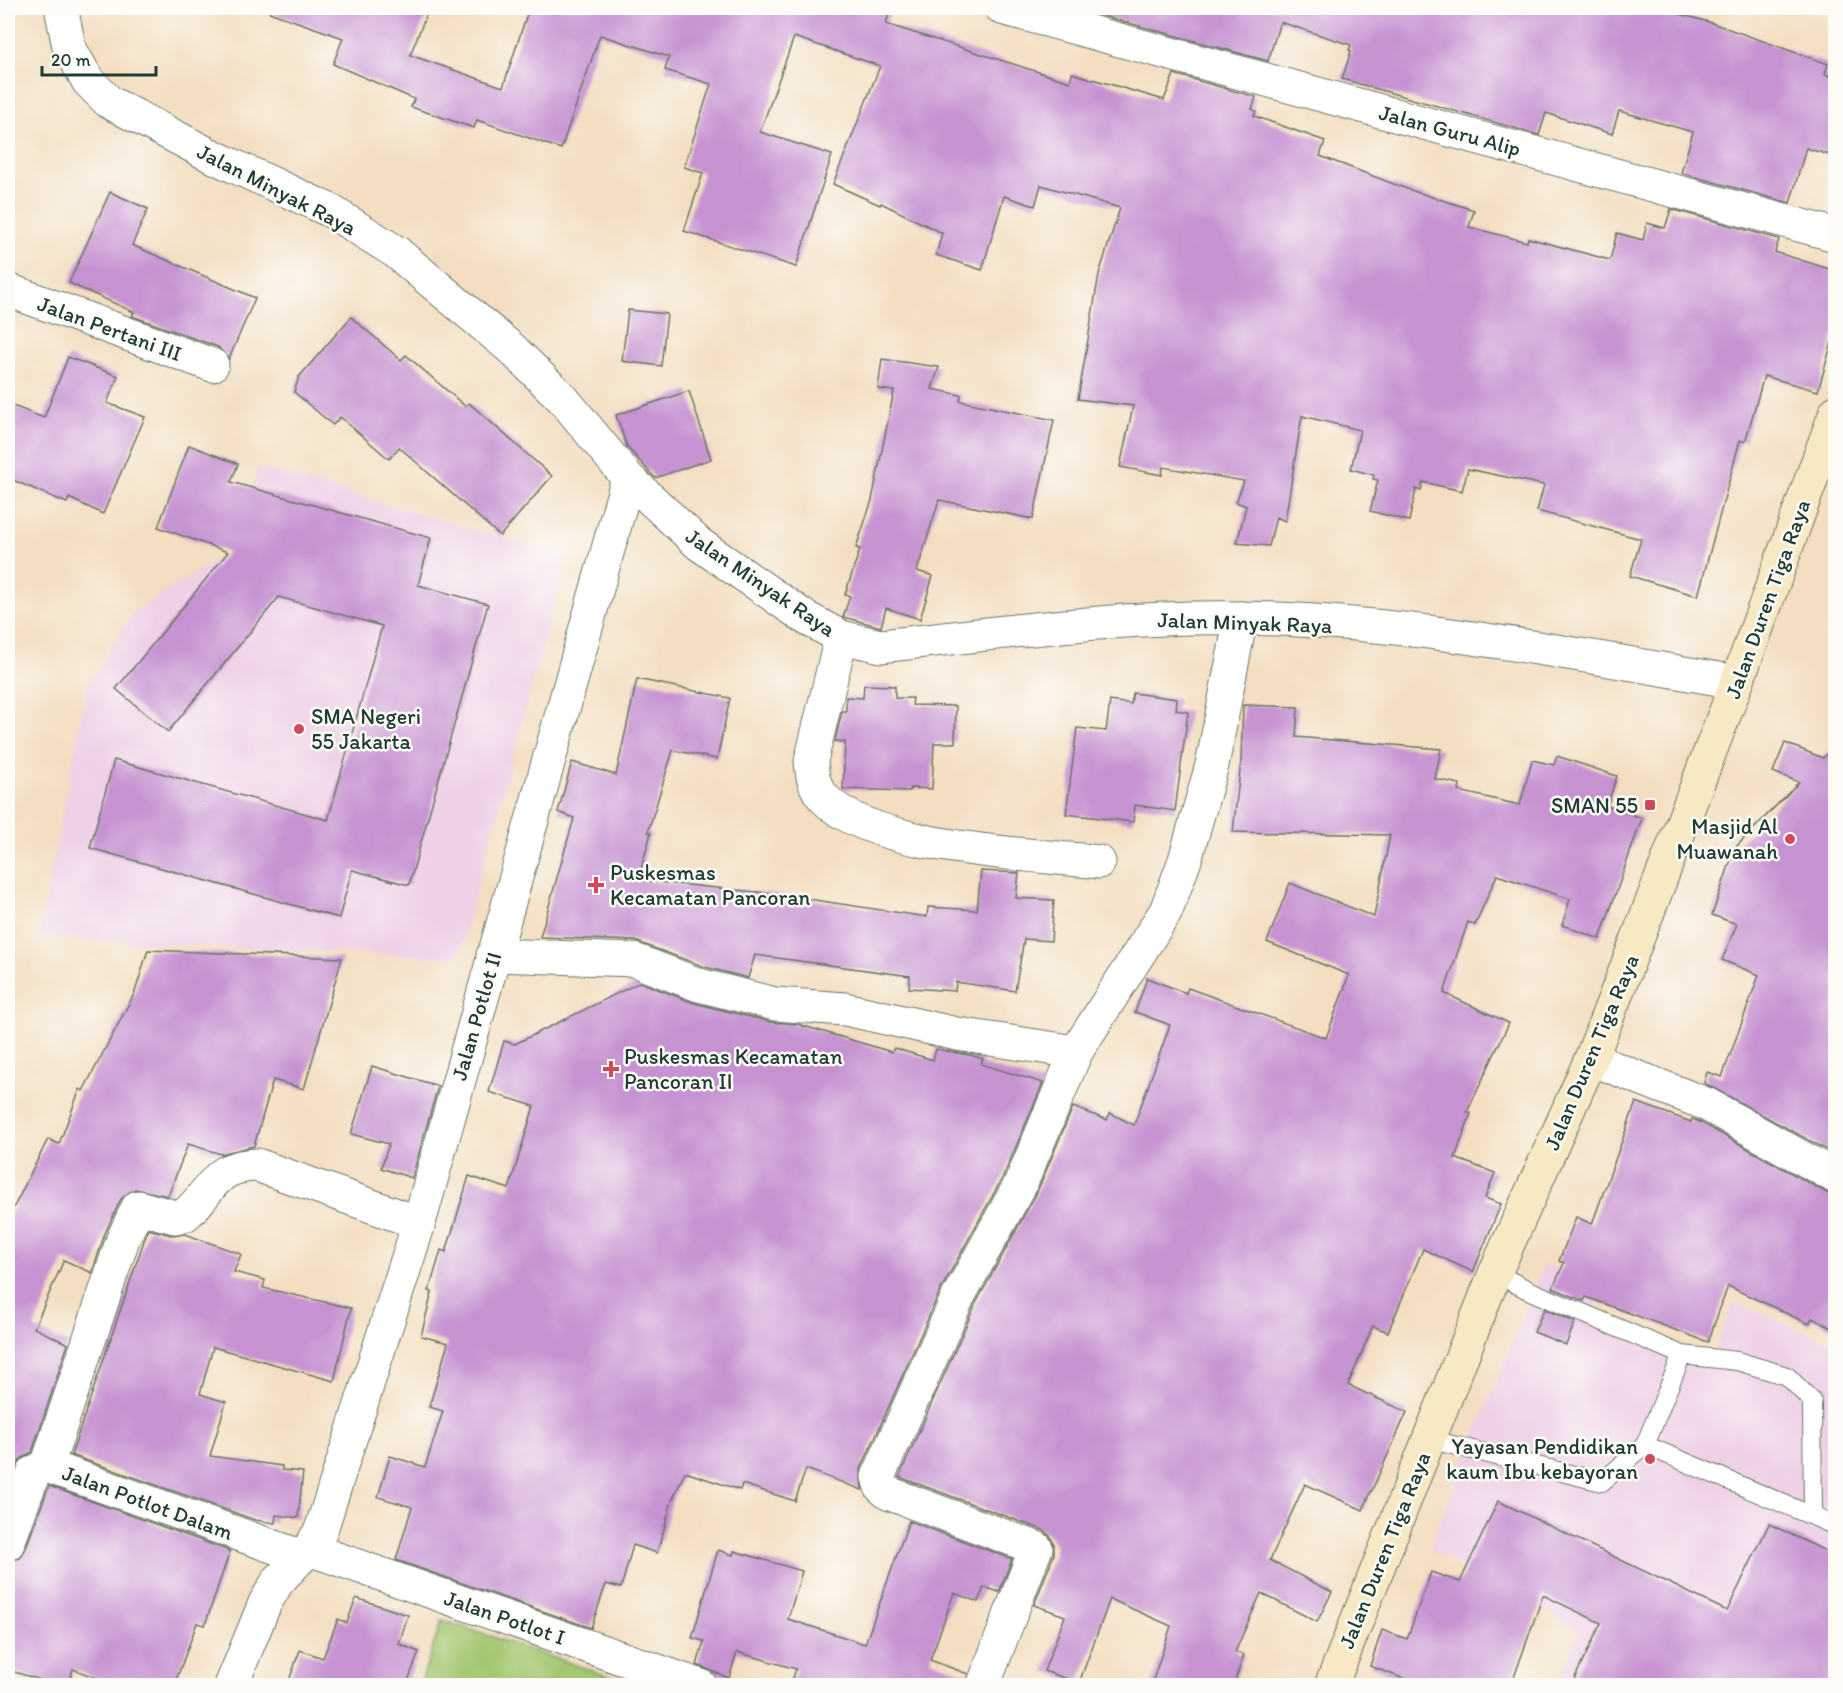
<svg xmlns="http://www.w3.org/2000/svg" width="1843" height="1693" font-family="Itim,sans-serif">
<rect width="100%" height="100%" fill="#fdfcf7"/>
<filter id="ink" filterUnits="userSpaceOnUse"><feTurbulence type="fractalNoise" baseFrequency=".0167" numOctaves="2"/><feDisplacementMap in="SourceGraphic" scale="12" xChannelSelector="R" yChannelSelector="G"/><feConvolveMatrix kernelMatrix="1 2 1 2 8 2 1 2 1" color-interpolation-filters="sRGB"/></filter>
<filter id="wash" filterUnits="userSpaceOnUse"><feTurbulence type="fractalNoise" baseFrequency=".008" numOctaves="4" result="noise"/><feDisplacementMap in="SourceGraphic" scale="24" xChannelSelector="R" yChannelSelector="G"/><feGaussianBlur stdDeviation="1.35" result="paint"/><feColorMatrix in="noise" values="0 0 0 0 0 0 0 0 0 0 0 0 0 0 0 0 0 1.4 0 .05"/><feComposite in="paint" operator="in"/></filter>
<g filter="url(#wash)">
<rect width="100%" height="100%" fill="#f3dec1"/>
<g fill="#eed0e7">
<polygon points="258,467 534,547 568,553 458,958 38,938 87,688 133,612 231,551"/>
<polygon points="1544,1264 1602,1286 1592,1321 1707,1369 1734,1303 1835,1344 1835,1685 1558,1685 1580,1630 1429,1549"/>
</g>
<polygon fill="#a3c670" stroke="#618252" stroke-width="1.5" points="442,1620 635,1685 420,1685"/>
<g id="blocks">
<g fill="#c692d1">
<polygon points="270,8 429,8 410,55 503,87 529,8 891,8 886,24 1070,82 1072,73 1164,100 1174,74 1256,97 1252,109 1256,111 1254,116 1325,141 1320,156 1407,189 1474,210 1469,227 1527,242 1528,238 1610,260 1617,233 1643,240 1647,223 1665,228 1671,209 1779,239 1775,252 1836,271 1836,328 1818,391 1764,376 1745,442 1740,440 1698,596 1630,576 1641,539 1537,511 1544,485 1468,469 1462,491 1423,482 1421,491 1416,489 1409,521 1370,511 1378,480 1373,479 1374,475 1351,469 1360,430 1302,416 1285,521 1276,517 1269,546 1237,543 1246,506 1236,502 1244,481 1163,467 1162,475 1120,467 1133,406 1078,399 1099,274 1120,208 1041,185 1035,206 1004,196 982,270 936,255 942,233 881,203 880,205 833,184 880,66 794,37 760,132 832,155 796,267 684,231 703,173 684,167 711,84 665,70 669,57 600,35 561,149 477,120 474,128 411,107 414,99 333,64 343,38 269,12"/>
<polygon points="1093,8 1657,8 1709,22 1828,64 1825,74 1836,78 1836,157 1806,148 1790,203 1681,173 1693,132 1619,111 1612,134 1546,113 1539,135 1342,79 1351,51 1349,50 1351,45 1280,22 1268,61 1092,13"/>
<polygon points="110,192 148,209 132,245 255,298 229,359 218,347 132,316 134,312 69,283"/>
<polygon points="628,310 667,314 661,366 622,361"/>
<polygon points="351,317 401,360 406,355 465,406 469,403 552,476 500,536 399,447 389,459 340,417 333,425 294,392 299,377"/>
<polygon points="68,357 118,376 107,403 145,417 103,514 69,498 67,503 8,478 8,404 44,418"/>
<polygon points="882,359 939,367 932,389 961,395 960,401 1054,420 1033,519 939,500 917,571 933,576 920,619 886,608 881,627 843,617 850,596 845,595 860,549 856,548 872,500 894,391 878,389"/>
<polygon points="689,391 711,459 655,478 627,447 616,415"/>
<polygon points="189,445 238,464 231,482 431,538 418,585 488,604 409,885 352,870 339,918 90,848 114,760 328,820 382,626 279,597 168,732 116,689 228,552 158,527"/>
<polygon points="637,679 730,698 717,759 673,750 648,832 651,833 638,880 775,894 927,917 928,907 977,910 981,871 1019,873 1016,898 1054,900 1051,941 1024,939 1015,991 956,982 955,991 909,988 910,976 755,955 748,978 705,967 635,941 540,937 574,818 558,812 572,762 616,775"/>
<polygon points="864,685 895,686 895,698 913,698 912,705 956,706 955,743 934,743 932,789 910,788 910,791 843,789 845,742 835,741 842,711 846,711 846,697 863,698"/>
<polygon points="1133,693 1177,699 1176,710 1188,712 1175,811 1135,805 1133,822 1066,814 1077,728 1106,731 1110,701 1131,704"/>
<polygon points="1243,705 1298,707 1296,737 1441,749 1435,779 1460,784 1459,791 1520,805 1532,760 1554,765 1557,756 1617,776 1607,806 1642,818 1600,939 1562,925 1570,899 1497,875 1475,925 1468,922 1444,993 1509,1023 1467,1112 1471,1113 1455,1158 1495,1173 1485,1198 1501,1204 1473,1272 1423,1249 1388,1332 1373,1326 1348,1385 1407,1412 1363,1510 1305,1484 1270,1560 1332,1592 1317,1622 1261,1593 1235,1652 1244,1655 1233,1686 1151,1686 1171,1626 1110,1599 1079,1683 1044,1671 1065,1616 1034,1605 1054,1554 1054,1544 1050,1536 1043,1530 899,1477 975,1305 1037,1192 1073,1107 1107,1120 1110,1113 1134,1125 1170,1025 1135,1012 1147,978 1186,993 1188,988 1326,1038 1349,975 1267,942 1290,883 1374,917 1390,835 1233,832 1241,761"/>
<polygon points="1785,743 1823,758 1836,744 1836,1155 1704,1083 1707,1072 1722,1077 1759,975 1722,960 1737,924 1712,915 1735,848 1799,782 1773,772"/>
<polygon points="148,950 342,958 304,1089 273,1080 254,1146 221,1154 188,1144 168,1196 135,1189 121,1199 105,1233 92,1273 64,1260 34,1328 68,1344 32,1452 20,1460 8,1490 8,1219 48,1139 59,1144 80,1089 83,1091 135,992"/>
<polygon points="640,982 694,1003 771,1022 797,1024 892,1052 894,1048 933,1060 936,1049 970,1055 983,1059 981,1064 1043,1083 1004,1175 941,1289 861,1469 862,1490 806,1469 795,1501 742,1484 740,1490 685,1472 672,1501 657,1553 633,1545 621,1588 606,1584 591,1628 396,1560 412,1507 378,1497 390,1456 425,1467 443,1411 429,1407 448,1343 421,1336 432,1292 429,1291 441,1250 446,1252 469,1176 509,1189 534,1106 489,1092 504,1041 515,1044"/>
<polygon points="372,1066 438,1086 412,1178 381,1168 389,1144 351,1134"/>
<polygon points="1636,1102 1691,1122 1692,1119 1698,1121 1827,1193 1836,1196 1836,1330 1812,1318 1809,1324 1728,1286 1708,1342 1586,1297 1584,1301 1553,1288 1564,1263 1559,1261 1576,1217 1592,1224"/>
<polygon points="148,1229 171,1235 185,1234 241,1254 234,1272 265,1280 263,1288 351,1308 334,1381 213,1347 200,1394 226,1402 210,1456 282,1466 282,1470 303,1472 298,1518 276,1515 275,1523 255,1520 71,1455"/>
<polygon points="1544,1309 1575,1322 1566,1345 1534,1332"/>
<polygon points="49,1486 230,1551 205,1625 197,1623 174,1686 118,1686 73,1669 68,1686 60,1686 8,1670 8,1561 20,1558 25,1550"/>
<polygon points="1498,1501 1727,1611 1769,1524 1836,1556 1836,1686 1571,1686 1601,1623 1543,1595 1511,1686 1423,1686 1370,1666 1382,1630 1407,1639 1431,1572 1460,1582"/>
<polygon points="909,1521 1012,1559 999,1592 984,1587 978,1602 954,1593 930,1660 968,1674 965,1686 809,1686 792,1680 796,1669 737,1652 729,1678 697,1665 704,1641 692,1638 718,1550 733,1555 734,1551 802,1571 788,1619 865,1644"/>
<polygon points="356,1598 408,1615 399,1644 419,1652 406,1686 287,1686 300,1650 323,1658 338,1619 347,1623"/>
</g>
</g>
</g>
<g filter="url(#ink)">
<use href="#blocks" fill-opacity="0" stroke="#697565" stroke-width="1.5"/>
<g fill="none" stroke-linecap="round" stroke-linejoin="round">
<g stroke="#697565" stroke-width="20">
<g id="lane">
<polyline points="1495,1273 1528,1290 1682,1355 1645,1445 1836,1526"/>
<polyline points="1682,1355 1737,1361 1787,1376 1812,1401 1813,1516"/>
<polyline points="1428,1439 1602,1482 1645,1445"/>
</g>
</g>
<g stroke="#697565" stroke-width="35">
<g id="street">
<path d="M65,8L62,12L69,47L88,81L109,102L208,154L329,210L396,252L512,349L564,400L628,478L699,544L806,618L841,637L881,646C1000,633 1118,616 1238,618C1406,620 1572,654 1737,682"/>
<polyline points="1002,8 1836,235"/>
<polyline points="8,290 212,365"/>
<path d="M841,637L811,761C812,776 814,788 825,799C873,849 1030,854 1099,862"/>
<polyline points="493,955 634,960 699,985 775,1004 845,1009 957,1034 1076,1052"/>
<polyline points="1591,1059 1706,1104 1836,1177"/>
<path d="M47,1466L123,1239L138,1207L175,1217L185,1215C214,1190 212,1166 257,1165L419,1223"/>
<polyline points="8,1543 34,1472 47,1466 300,1556"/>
<polyline points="309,1549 701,1686"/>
<polyline points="231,1686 265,1603 278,1581 309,1549 321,1530 419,1223 628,478"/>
<polyline points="983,1686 1036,1548 888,1493 881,1487 878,1477 958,1297 1021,1183 1076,1052 1166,911 1185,860 1212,765 1241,618"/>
</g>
</g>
<g stroke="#697565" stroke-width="35">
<polyline id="secondary" points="1331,1686 1495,1273 1591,1059 1737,682 1836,412"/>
</g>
<use href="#lane" stroke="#fff" stroke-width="18"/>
<use href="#street" stroke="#fff" stroke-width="33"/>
<use href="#secondary" stroke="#f7e9c3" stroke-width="33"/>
</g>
</g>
<g fill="#d1495b" stroke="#fdfcf7" stroke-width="2">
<circle cx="299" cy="729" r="6"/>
<rect x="1644" y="799" width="12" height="12" rx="3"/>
<circle cx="1790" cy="839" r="6"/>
<path d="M593 876h6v6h6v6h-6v6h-6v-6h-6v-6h6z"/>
<path d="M608 1060h6v6h6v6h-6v6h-6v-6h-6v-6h6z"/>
<circle cx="1650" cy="1459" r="6"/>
</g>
<g text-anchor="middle" stroke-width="5" stroke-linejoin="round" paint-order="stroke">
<g font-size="22" fill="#1f3d34" stroke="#fdfcf7">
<text transform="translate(1450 130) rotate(15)" y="8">Jalan Guru Alip</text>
<text transform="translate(277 189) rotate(27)" y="8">Jalan Minyak Raya</text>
<text transform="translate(110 328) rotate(20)" y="8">Jalan Pertani III</text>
<text transform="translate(761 582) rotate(34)" y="8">Jalan Minyak Raya</text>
<text transform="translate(1767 599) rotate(-70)" y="8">Jalan Duren Tiga Raya</text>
<text transform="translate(1245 622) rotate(2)" y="8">Jalan Minyak Raya</text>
<text transform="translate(476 1016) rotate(-74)" y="8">Jalan Potlot II</text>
<text transform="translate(1591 1052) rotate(-67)" y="8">Jalan Duren Tiga Raya</text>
<text transform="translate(148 1502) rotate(20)" y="8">Jalan Potlot Dalam</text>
<text transform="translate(1384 1550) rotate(-68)" y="8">Jalan Duren Tiga Raya</text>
<text transform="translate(505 1617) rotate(19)" y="8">Jalan Potlot I</text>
</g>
<g font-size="22" fill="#1f3d34" stroke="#fdfcf7" text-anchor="start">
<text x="311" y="724">SMA Negeri<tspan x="311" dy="25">55 Jakarta</tspan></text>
<text x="1638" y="813" text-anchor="end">SMAN 55</text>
<text x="1778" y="834" text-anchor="end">Masjid Al<tspan x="1778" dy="25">Muawanah</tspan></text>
<text x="610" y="880">Puskesmas<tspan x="610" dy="25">Kecamatan Pancoran</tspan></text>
<text x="624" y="1064">Puskesmas Kecamatan<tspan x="624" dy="25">Pancoran II</tspan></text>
<text x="1638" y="1454" text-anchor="end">Yayasan Pendidikan<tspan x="1638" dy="25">kaum Ibu kebayoran</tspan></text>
</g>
</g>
<rect width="1843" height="1693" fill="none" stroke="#fdfcf7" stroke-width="30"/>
<path d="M42 66v9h114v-9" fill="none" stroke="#1f3d34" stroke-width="3"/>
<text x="51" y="66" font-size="18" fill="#1f3d34" stroke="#fdfcf7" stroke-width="4.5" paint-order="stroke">20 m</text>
</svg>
